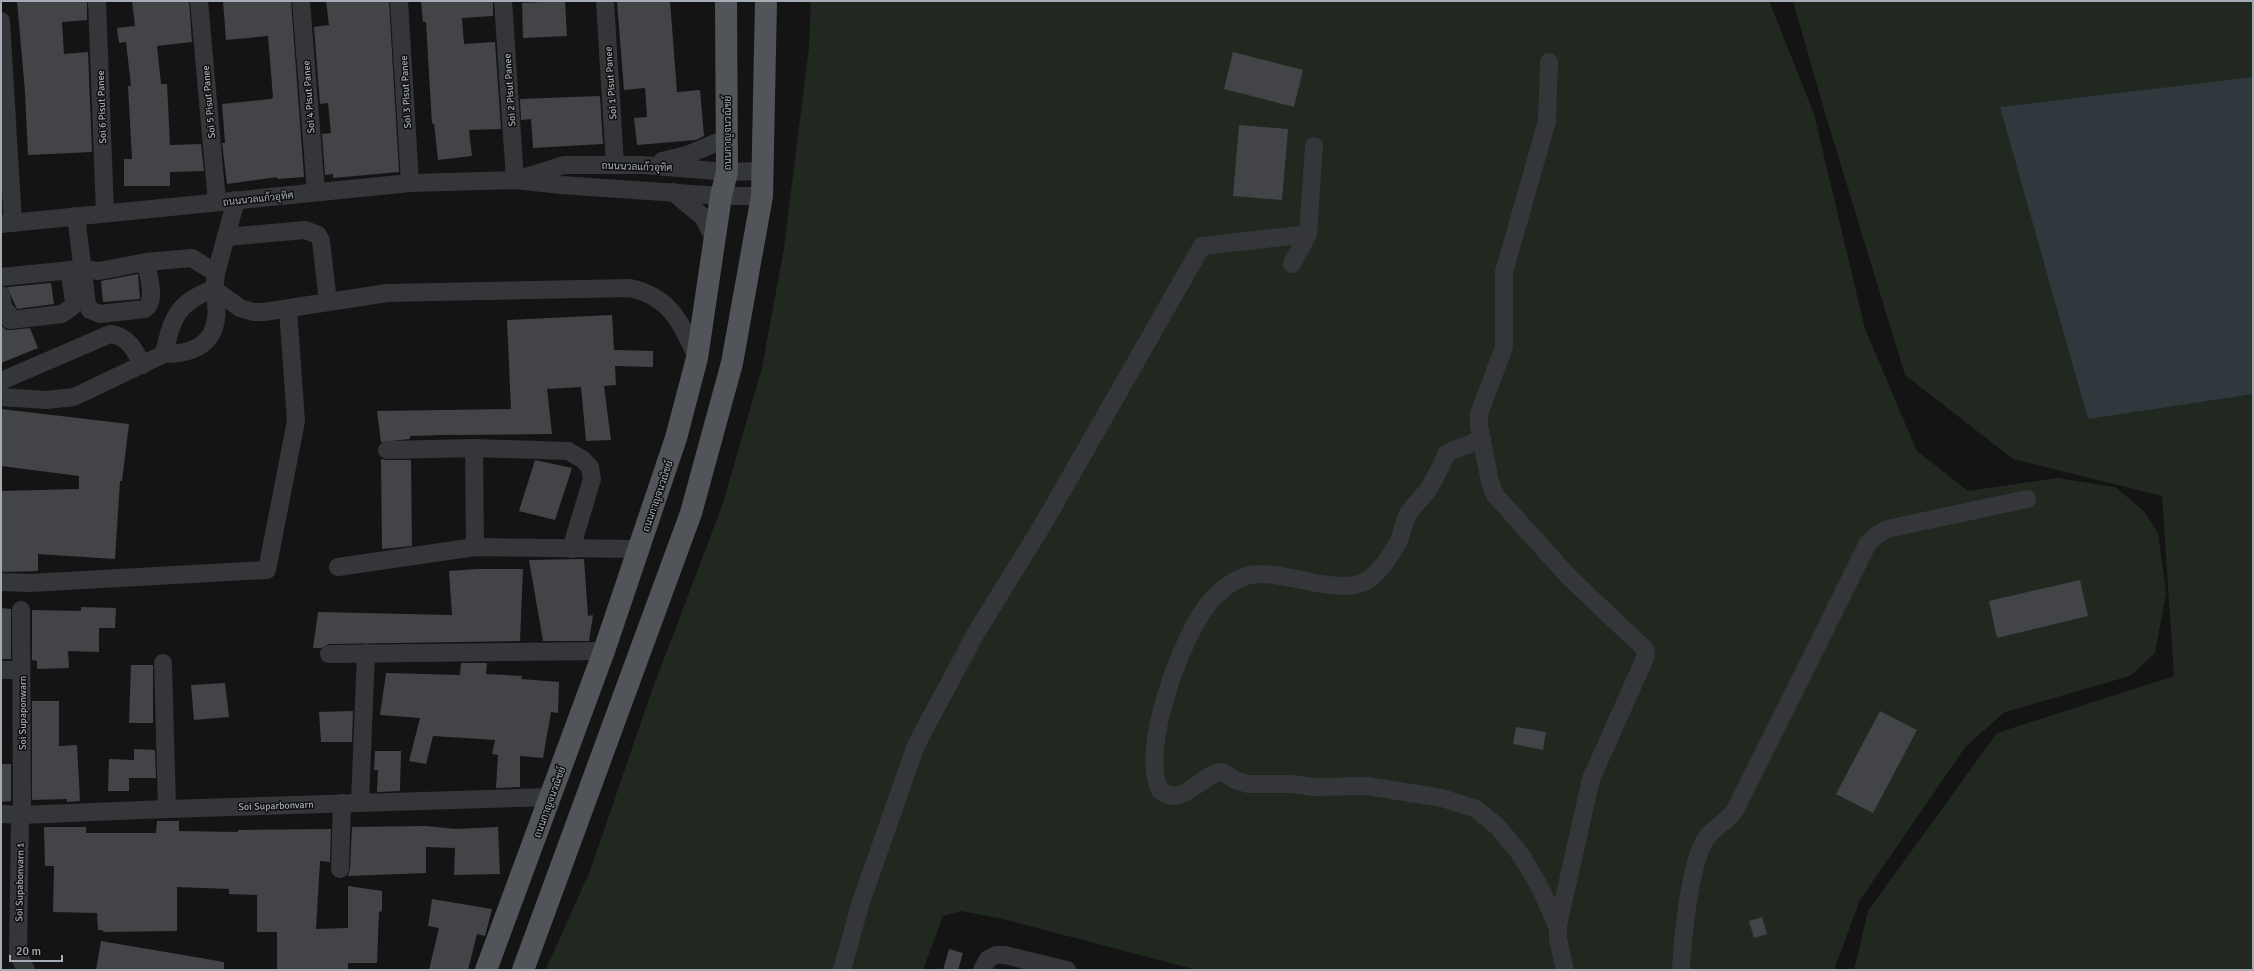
<svg xmlns="http://www.w3.org/2000/svg" width="2254" height="971" font-family="Signika,Sarabun,sans-serif">
<rect width="100%" height="100%" fill="#141415"/>
<g fill="#202820">
<polygon points="811,1 1769,1 1814,114 1865,329 1917,451 1968,491 2057,478 2115,487 2144,511 2158,533 2166,593 2155,653 2130,676 2005,712 1966,746 1860,900 1834,970 1197,970 1003,919 961,911 943,916 923,970 546,969 590,871 651,693 722,506 762,368 784,248 809,48"/>
<polygon points="1793,1 2253,1 2253,970 1854,970 1868,911 1997,733 2174,676 2162,496 2013,459 1905,375 1825,113"/>
</g>
<polygon fill="#2e383d" points="2253,77 2253,394 2088,419 2000,107"/>
<g fill="#434448">
<polygon points="17,1 87,1 87,20 62,22 64,54 88,52 92,152 28,155 25,92"/>
<polygon points="132,1 189,1 192,42 157,46 161,84 167,84 170,145 201,144 204,171 170,172 170,186 124,186 124,159 132,159 128,86 131,86 126,42 119,43 117,28 135,26"/>
<polygon points="223,1 291,1 304,177 277,179 277,177 227,184 222,143 225,143 222,104 271,99 273,97 268,36 226,40"/>
<polygon points="326,1 389,1 399,172 333,178 333,174 325,175 322,134 331,133 328,103 320,104 314,27 329,25"/>
<polygon points="421,1 493,1 493,16 462,18 464,44 495,42 501,129 469,130 472,156 438,160 434,123 432,124 426,22 423,22"/>
<polygon points="565,1 567,36 523,38 522,3"/>
<polygon points="635,1 670,1 677,92 700,90 704,136 696,140 637,145 634,118 647,117 645,88 624,90 617,2"/>
<polygon points="1233,52 1303,70 1294,107 1224,89"/>
<polygon points="600,96 603,144 533,148 531,119 521,120 520,99"/>
<polygon points="1239,125 1288,129 1282,200 1233,196"/>
<polygon points="138,274 140,299 103,302 101,281"/>
<polygon points="51,283 54,304 17,309 7,287"/>
<polygon points="612,315 614,350 653,351 653,367 615,366 616,385 604,386 611,440 586,441 581,387 547,389 552,434 442,435 410,436 410,439 381,442 377,411 511,409 507,320"/>
<polygon points="1,325 6,330 11,330 30,328 38,348 1,363"/>
<polygon points="1,409 129,424 122,481 120,481 115,559 38,554 38,571 1,572 1,491 79,489 79,476 1,466"/>
<polygon points="381,459 387,460 411,460 412,546 382,549"/>
<polygon points="535,460 572,468 555,520 519,511"/>
<polygon points="584,559 588,616 593,615 589,641 543,641 529,560"/>
<polygon points="477,569 523,569 520,641 329,644 321,648 313,648 318,612 452,615 449,571"/>
<polygon points="2080,580 2088,616 1997,638 1989,601"/>
<polygon points="81,607 116,608 115,628 99,628 99,652 68,651 69,668 37,669 37,661 32,660 32,610 81,611"/>
<polygon points="1,608 11,609 11,659 1,659"/>
<polygon points="461,663 487,663 486,674 522,676 521,679 559,682 558,713 551,712 543,758 520,756 520,787 496,788 498,755 492,754 495,740 433,736 426,764 409,761 420,718 380,715 386,673 460,675"/>
<polygon points="131,665 153,665 153,723 129,723"/>
<polygon points="225,683 229,717 194,720 191,685"/>
<polygon points="32,701 59,701 59,746 77,745 80,801 67,802 67,799 32,800"/>
<polygon points="353,711 352,742 321,742 319,712"/>
<polygon points="1880,711 1917,730 1873,813 1836,794"/>
<polygon points="1516,727 1546,732 1543,750 1513,744"/>
<polygon points="134,749 155,750 156,778 129,778 129,791 108,791 109,759 134,760"/>
<polygon points="375,751 401,751 400,791 377,792 378,770 374,770"/>
<polygon points="1,764 11,764 11,801 1,802"/>
<polygon points="157,821 179,821 179,831 238,832 238,830 331,829 330,862 320,861 316,929 348,928 348,886 382,891 382,911 379,912 377,963 348,963 348,970 277,970 277,932 257,932 257,895 229,894 229,889 177,887 177,931 103,932 103,930 98,930 97,913 53,912 54,866 45,866 44,827 86,827 86,833 156,833"/>
<polygon points="426,826 456,829 498,827 500,874 454,875 455,848 426,847 426,873 348,876 350,869 352,827"/>
<polygon points="432,899 492,909 485,936 477,934 468,970 429,970 439,928 428,926"/>
<polygon points="1762,917 1767,934 1754,938 1749,921"/>
<polygon points="101,941 224,962 224,970 96,970"/>
<polygon points="949,949 963,953 958,970 943,970"/>
</g>
<g fill="none" stroke-linecap="round" stroke-linejoin="round">
<g stroke="#35363a" stroke-width="18">
<polyline points="97,1 105,213"/>
<polyline points="199,1 217,202"/>
<polyline points="301,1 316,192"/>
<polyline points="399,1 410,183"/>
<polyline points="503,1 515,180"/>
<polyline points="605,1 615,165"/>
<polyline points="1,21 13,222"/>
<polyline points="1549,62 1547,121 1504,272 1504,347 1479,414 1479,426 1490,482 1495,495 1570,578 1646,650 1645,658 1591,779 1558,925 1558,939 1565,970"/>
<polyline points="662,161 687,155 727,138"/>
<polyline points="522,178 564,165 643,165 727,172 761,171"/>
<polyline points="673,192 703,217 715,240"/>
<path d="M236,200L216,273L214,289L240,308L253,312H264L387,293L630,288C671,297 681,323 697,358"/>
<path d="M76,216L87,304L90,310L100,314L145,309C157,300 148,276 146,262"/>
<polyline points="1,224 410,183 515,180 561,185 721,196 762,196"/>
<polyline points="226,237 305,230 318,235 321,241 328,302"/>
<polyline points="1292,264 1308,234 1314,146"/>
<polyline points="1,277 82,269 99,271 146,262 192,258 216,273"/>
<path d="M214,289C223,332 208,354 164,354C172,318 177,302 214,289Z"/>
<polyline points="1,295 4,310 8,313 10,320 62,314 72,307 74,301 69,270"/>
<path d="M1,381L110,334C128,336 135,350 142,365"/>
<polyline points="1,397 46,400 74,397 164,354"/>
<path d="M1482,439L1447,453C1441,466 1435,479 1427,491C1421,499 1413,506 1408,514C1403,522 1403,532 1399,540C1393,553 1380,572 1368,580C1337,599 1280,566 1246,576C1231,581 1219,591 1209,603C1182,636 1139,750 1160,790C1182,810 1202,772 1223,772L1235,780L1248,784H1292L1313,787L1367,786L1442,798L1476,809L1498,827L1521,855L1541,889L1558,929"/>
<polyline points="474,448 475,547"/>
<polyline points="387,450 474,448 568,451 582,459 590,467 592,479 571,549"/>
<polyline points="338,567 475,547 639,549"/>
<polyline points="1,582 29,583 267,570 296,421 288,309"/>
<polyline points="21,610 22,815"/>
<polyline points="329,654 604,651"/>
<polyline points="163,663 167,809"/>
<polyline points="1,670 21,670"/>
<polyline points="360,802 366,653"/>
<polyline points="1,814 22,815 167,809 550,797"/>
<polyline points="20,815 18,954 26,970"/>
<polyline points="340,869 342,803"/>
<polyline points="842,970 860,905 916,745 976,633 1045,521 1202,246 1308,234"/>
<polyline points="982,970 988,959 996,955 1005,955 1067,970"/>
<path d="M1681,970C1682,941 1690,864 1705,840C1712,828 1727,822 1735,810L1868,543L1877,535L1887,529L2027,499"/>
</g>
<g stroke="#515459" stroke-width="22">
<polyline points="486,970 604,651 676,438 697,358 721,196 727,172 726,1"/>
<polyline points="523,970 691,513 732,363 762,196 766,1"/>
</g>
</g>
<g text-anchor="middle" stroke-width="3" stroke-linejoin="round" paint-order="stroke">
<g font-size="10" fill="#a6acb5" stroke="#0f0f10">
<text transform="translate(610 83) rotate(-94)" y="4">Soi 1 Pisut Panee</text>
<text transform="translate(509 90) rotate(-94)" y="4">Soi 2 Pisut Panee</text>
<text transform="translate(405 92) rotate(-93)" y="4">Soi 3 Pisut Panee</text>
<text transform="translate(308 97) rotate(-94)" y="4">Soi 4 Pisut Panee</text>
<text transform="translate(208 102) rotate(-95)" y="4">Soi 5 Pisut Panee</text>
<text transform="translate(101 107) rotate(-92)" y="4">Soi 6 Pisut Panee</text>
<text transform="translate(727 133) rotate(-90)" y="4">ถนนกาญจนวณิชย์</text>
<text transform="translate(637 166) rotate(2)" y="4">ถนนนวลแก้วอุทิศ</text>
<text transform="translate(258 198) rotate(-6)" y="4">ถนนนวลแก้วอุทิศ</text>
<text transform="translate(657 496) rotate(-71)" y="4">ถนนกาญจนวณิชย์</text>
<text transform="translate(22 713) rotate(-90)" y="4">Soi Supaponwarn</text>
<text transform="translate(549 802) rotate(-70)" y="4">ถนนกาญจนวณิชย์</text>
<text transform="translate(276 805) rotate(-2)" y="4">Soi Suparbonvarn</text>
<text transform="translate(19 882) rotate(-89)" y="4">Soi Supabonvarn 1</text>
</g>
</g>
<rect width="2254" height="971" fill="none" stroke="#a6acb5" stroke-width="4"/>
<path d="M10 955v6h52v-6" fill="none" stroke="#a6acb5" stroke-width="2"/>
<text x="16" y="955" font-size="12" fill="#a6acb5" stroke="#0f0f10" stroke-width="3" paint-order="stroke">20 m</text>
</svg>
